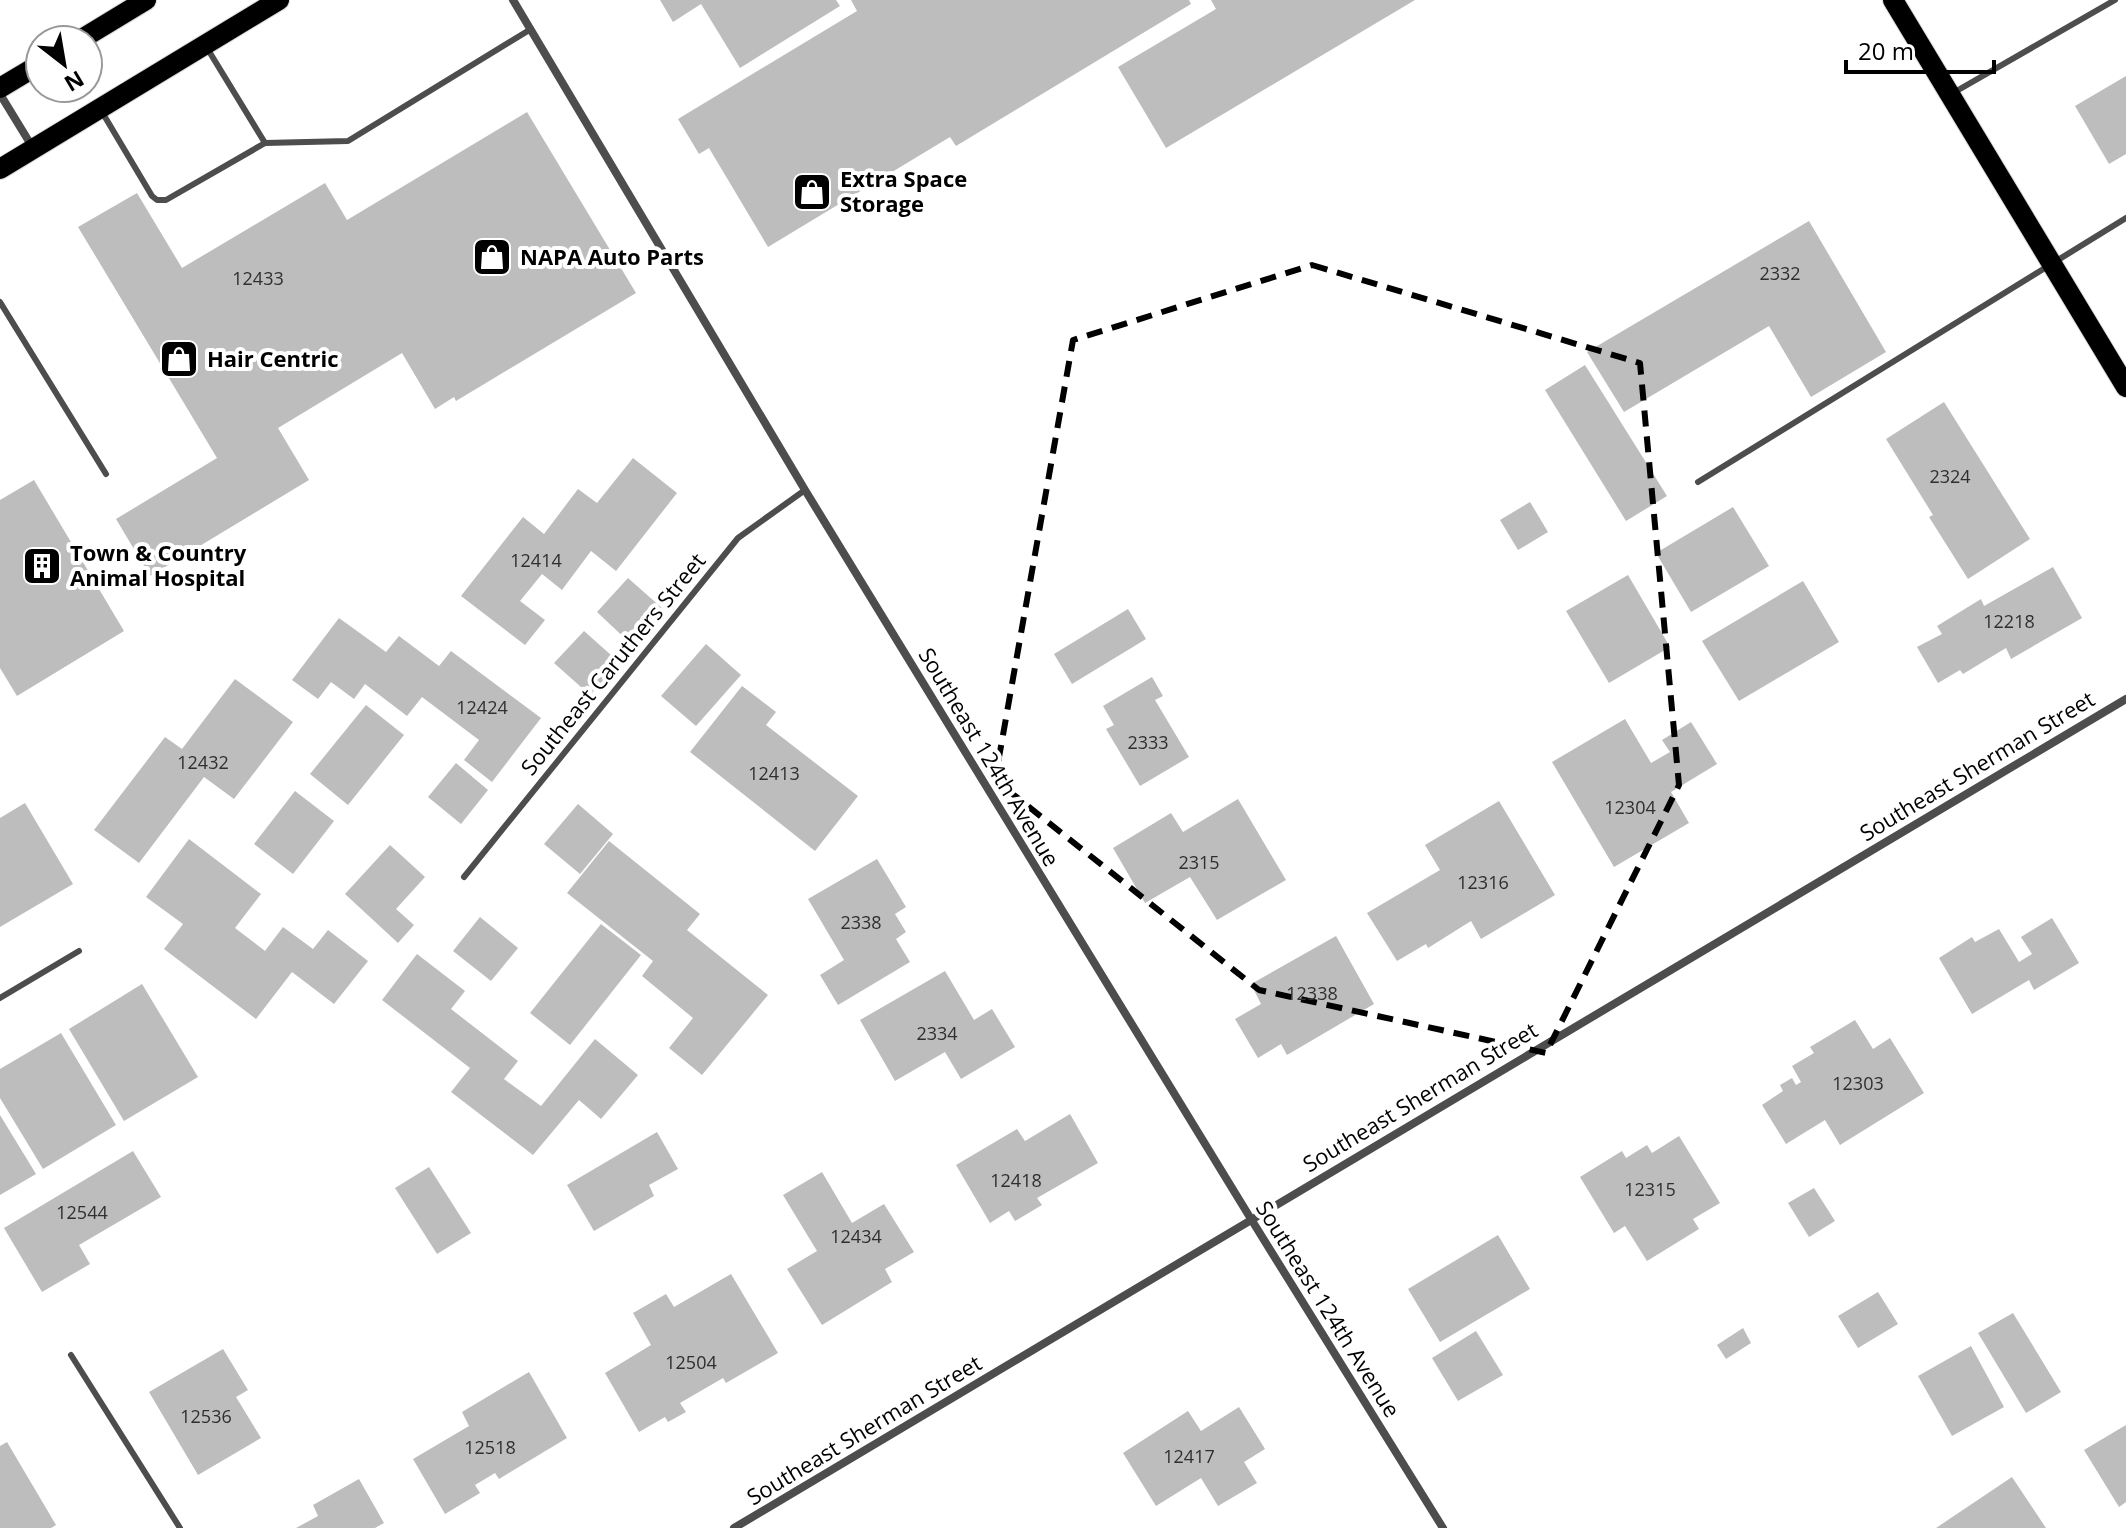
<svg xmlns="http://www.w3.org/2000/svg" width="2126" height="1528" font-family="'Open Sans',sans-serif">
<rect width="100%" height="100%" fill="#fff"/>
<g fill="#bdbdbd">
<polygon points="660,0 836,0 840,6 740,68 701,4 673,22"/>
<polygon points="851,0 1189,0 1191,4 956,146 950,137 768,247 709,148 699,154 678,119 857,11"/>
<polygon points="1211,0 1415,0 1166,148 1118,67 1216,9"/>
<polygon points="2126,76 2126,154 2109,164 2075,106"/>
<polygon points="527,112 636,293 456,401 454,397 435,409 402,353 278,428 309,480 150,576 116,519 217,458 78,227 137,193 182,268 325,183 347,220"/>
<polygon points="1809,221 1886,352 1811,397 1769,326 1624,412 1587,352"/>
<polygon points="1585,365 1667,496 1626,521 1545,390"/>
<polygon points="1944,402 2030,539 1968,579 1929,517 1933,515 1886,439"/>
<polygon points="633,458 677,493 616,571 591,551 562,590 542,574 520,601 545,620 525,645 461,596 523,517 544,534 578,489 597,503"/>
<polygon points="34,480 124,631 17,696 0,668 0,500"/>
<polygon points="1530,502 1548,532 1518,550 1500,520"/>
<polygon points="1733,507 1769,566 1691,612 1656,553"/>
<polygon points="2053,567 2082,618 2011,659 2006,648 1963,674 1960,670 1938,683 1917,647 1942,634 1937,626 1981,599 1984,606"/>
<polygon points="1628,575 1670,647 1609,683 1566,611"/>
<polygon points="628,578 663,609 631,644 597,612"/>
<polygon points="1803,581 1839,642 1739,701 1702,641"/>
<polygon points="1128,609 1146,639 1072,684 1054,654"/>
<polygon points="339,618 386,652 399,636 439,666 451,651 541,718 492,782 464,760 479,740 422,697 407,716 365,684 354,699 331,682 318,699 292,680"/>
<polygon points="584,631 620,663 590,695 554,663"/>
<polygon points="706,644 741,675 696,726 661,696"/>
<polygon points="1152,677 1163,696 1155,700 1189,757 1140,786 1106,729 1114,725 1103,706"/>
<polygon points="235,679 293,722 234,799 204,777 139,863 94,830 165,737 182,749"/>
<polygon points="742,686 776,712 766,725 858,796 815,851 690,752"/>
<polygon points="366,705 404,735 348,805 310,774"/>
<polygon points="1625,719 1651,763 1670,752 1662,740 1691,722 1717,764 1671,792 1689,823 1614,867 1552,762"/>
<polygon points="456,763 488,790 461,824 428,797"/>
<polygon points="295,791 334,821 293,874 254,844"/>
<polygon points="1238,799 1286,880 1217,920 1190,877 1145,903 1113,848 1171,813 1183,832"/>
<polygon points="1499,801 1555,895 1481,939 1471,921 1428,948 1426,944 1397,961 1367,913 1440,870 1425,845"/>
<polygon points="25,803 73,884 0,927 0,818"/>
<polygon points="578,804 613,834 580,874 544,844"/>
<polygon points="189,839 261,894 235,928 265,951 283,927 313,949 328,930 368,961 334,1004 292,972 256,1019 164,949 183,924 146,897"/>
<polygon points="609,841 700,914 687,930 768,995 702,1075 669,1048 693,1018 642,976 653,961 567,893"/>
<polygon points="390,845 425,877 396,909 414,925 398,943 345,894"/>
<polygon points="877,859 906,907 895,914 906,932 896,939 910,962 838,1005 820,975 844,960 808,899"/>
<polygon points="480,917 518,948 491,981 453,951"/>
<polygon points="2052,918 2079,963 2034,990 2029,980 1972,1014 1939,958 1972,937 1975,942 1999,929 2019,962 2032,954 2021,937"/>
<polygon points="601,924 641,955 570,1045 530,1013"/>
<polygon points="1336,936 1374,1004 1287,1055 1281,1044 1258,1058 1235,1019 1261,1004 1251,984"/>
<polygon points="417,954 465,991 451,1009 518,1061 504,1079 541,1106 595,1039 638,1075 601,1119 579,1100 533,1155 451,1092 470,1068 382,1000"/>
<polygon points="945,971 974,1020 992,1009 1015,1047 961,1079 945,1052 895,1081 860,1020"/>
<polygon points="142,984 198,1077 124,1121 69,1029"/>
<polygon points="1855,1020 1873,1049 1890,1038 1924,1093 1840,1145 1825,1120 1786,1144 1762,1105 1783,1091 1780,1085 1792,1078 1796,1085 1801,1082 1792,1066 1814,1053 1810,1047"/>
<polygon points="61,1033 116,1125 43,1169 0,1098 0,1069"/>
<polygon points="1070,1114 1098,1163 1037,1198 1042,1205 1015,1221 1009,1211 990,1223 956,1165 1017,1129 1025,1141"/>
<polygon points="0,1115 36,1174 0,1195"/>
<polygon points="657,1132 678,1169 649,1185 654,1196 594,1231 567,1185"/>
<polygon points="1679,1136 1720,1203 1693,1219 1699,1229 1647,1261 1625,1226 1614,1233 1580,1177 1622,1151 1626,1158 1647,1145 1652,1153"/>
<polygon points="133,1151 161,1197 79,1245 90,1264 42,1292 4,1228"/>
<polygon points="429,1167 471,1233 437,1254 395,1188"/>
<polygon points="822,1172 852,1223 884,1204 914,1252 885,1269 892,1282 822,1325 787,1269 817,1251 783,1195"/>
<polygon points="1814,1188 1835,1221 1809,1237 1788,1203"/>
<polygon points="1498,1235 1530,1289 1440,1342 1408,1289"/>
<polygon points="731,1274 778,1353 726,1383 723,1378 680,1403 686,1412 668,1422 665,1417 639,1432 605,1373 651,1345 633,1313 666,1294 674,1307"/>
<polygon points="1878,1292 1898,1324 1858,1348 1838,1316"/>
<polygon points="2013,1313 2061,1392 2026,1413 1978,1333"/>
<polygon points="1743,1328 1751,1343 1726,1359 1717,1345"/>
<polygon points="1476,1331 1503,1375 1458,1401 1432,1358"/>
<polygon points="1971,1346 2004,1407 1952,1436 1918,1376"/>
<polygon points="223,1349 248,1390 236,1397 261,1438 198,1475 149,1392"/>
<polygon points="529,1372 567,1438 499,1479 495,1473 475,1485 480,1493 445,1514 413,1459 469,1426 462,1412"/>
<polygon points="1239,1407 1265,1449 1244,1462 1257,1483 1218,1506 1201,1478 1156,1506 1123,1453 1188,1411 1201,1431"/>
<polygon points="2126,1425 2126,1502 2119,1507 2084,1450"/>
<polygon points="7,1442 56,1525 51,1528 0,1528 0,1446"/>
<polygon points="2012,1477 2046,1528 1936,1528"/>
<polygon points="359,1479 384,1523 375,1528 296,1528 318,1516 313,1505"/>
</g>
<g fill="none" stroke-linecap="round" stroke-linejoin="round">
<g stroke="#dbdbdb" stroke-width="22">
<g id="primary">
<polyline points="1893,0 2126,387"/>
<polyline points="80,40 146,0"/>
<polyline points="0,88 40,64"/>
<polyline points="0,169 279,0"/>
</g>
</g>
<g stroke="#4d4d4d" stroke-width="6">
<polyline points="207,48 265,143"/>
<polyline points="1953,93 2115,0"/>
<polyline points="102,112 152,196 157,200 166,200 265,143 348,141 531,29"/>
<polyline points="0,302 106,474"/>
<polyline points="1698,482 2126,218"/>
<polyline points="464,877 738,538 805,490"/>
<polyline points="0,998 79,951"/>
<polyline points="71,1355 180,1528"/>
</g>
<g stroke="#4d4d4d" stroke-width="8">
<polyline points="513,0 805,490 1251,1219 1443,1528"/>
<polyline points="0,94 33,148"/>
<polyline points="734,1528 2126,699"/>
</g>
<use href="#primary" stroke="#000" stroke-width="20"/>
</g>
<path fill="none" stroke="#000" stroke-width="6" stroke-dasharray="16 10" stroke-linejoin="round" d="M1312,265L1640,363L1679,785L1546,1053L1259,990L995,780L1073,340Z"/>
<defs>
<g id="shop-square" transform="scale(2)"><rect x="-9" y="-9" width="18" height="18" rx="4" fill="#000" stroke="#fff"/><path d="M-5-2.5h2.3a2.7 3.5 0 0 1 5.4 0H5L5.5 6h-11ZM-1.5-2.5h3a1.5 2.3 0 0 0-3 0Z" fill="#fff"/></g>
<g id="building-square" transform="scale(2)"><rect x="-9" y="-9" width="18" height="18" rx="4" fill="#000" stroke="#fff"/><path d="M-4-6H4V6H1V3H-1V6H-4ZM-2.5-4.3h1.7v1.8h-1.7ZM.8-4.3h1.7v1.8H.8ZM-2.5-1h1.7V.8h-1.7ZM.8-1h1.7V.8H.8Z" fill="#fff"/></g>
</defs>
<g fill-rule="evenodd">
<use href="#shop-square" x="812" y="192"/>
<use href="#shop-square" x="492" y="257"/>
<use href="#shop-square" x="179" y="359"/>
<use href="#building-square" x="42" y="566"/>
</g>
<g text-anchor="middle" stroke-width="8" stroke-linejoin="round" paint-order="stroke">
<g font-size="18" fill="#2f2f2f">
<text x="1780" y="280">2332</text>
<text x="258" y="285">12433</text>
<text x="1950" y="483">2324</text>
<text x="536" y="567">12414</text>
<text x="2009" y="628">12218</text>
<text x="482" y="714">12424</text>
<text x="1148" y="749">2333</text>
<text x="203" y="769">12432</text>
<text x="774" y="780">12413</text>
<text x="1630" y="814">12304</text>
<text x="1199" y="869">2315</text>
<text x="1483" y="889">12316</text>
<text x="861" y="929">2338</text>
<text x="1312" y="1000">12338</text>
<text x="937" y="1040">2334</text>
<text x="1858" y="1090">12303</text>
<text x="1016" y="1187">12418</text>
<text x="1650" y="1196">12315</text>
<text x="82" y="1219">12544</text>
<text x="856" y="1243">12434</text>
<text x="691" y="1369">12504</text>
<text x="206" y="1423">12536</text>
<text x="490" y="1454">12518</text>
<text x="1189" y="1463">12417</text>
</g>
<g font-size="22" font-weight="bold" fill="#000" stroke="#fff" text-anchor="start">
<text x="840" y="187">Extra Space<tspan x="840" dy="25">Storage</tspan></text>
<text x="520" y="265">NAPA Auto Parts</text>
<text x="207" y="367">Hair Centric</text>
<text x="70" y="561">Town &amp; Country<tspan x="70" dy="25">Animal Hospital</tspan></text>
</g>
<g font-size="22" fill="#000" stroke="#fff">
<text transform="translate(613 664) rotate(-51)" y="8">Southeast Caruthers Street</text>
<text transform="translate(989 757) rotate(59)" y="8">Southeast 124th Avenue</text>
<text transform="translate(1977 766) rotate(-31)" y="8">Southeast Sherman Street</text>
<text transform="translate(1420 1097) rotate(-31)" y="8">Southeast Sherman Street</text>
<text transform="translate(1328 1309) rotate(58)" y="8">Southeast 124th Avenue</text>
<text transform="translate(864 1430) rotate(-31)" y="8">Southeast Sherman Street</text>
</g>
</g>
<g transform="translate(64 64) rotate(149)"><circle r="38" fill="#ffffff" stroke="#999999" stroke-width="2"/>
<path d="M0-6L14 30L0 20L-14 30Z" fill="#000000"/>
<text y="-12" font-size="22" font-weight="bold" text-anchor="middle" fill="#000000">N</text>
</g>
<path d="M1846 60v12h148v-12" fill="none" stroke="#000000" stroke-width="4"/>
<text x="1858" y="60" font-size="24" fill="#000000" stroke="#ffffff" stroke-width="6" paint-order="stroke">20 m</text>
</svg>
